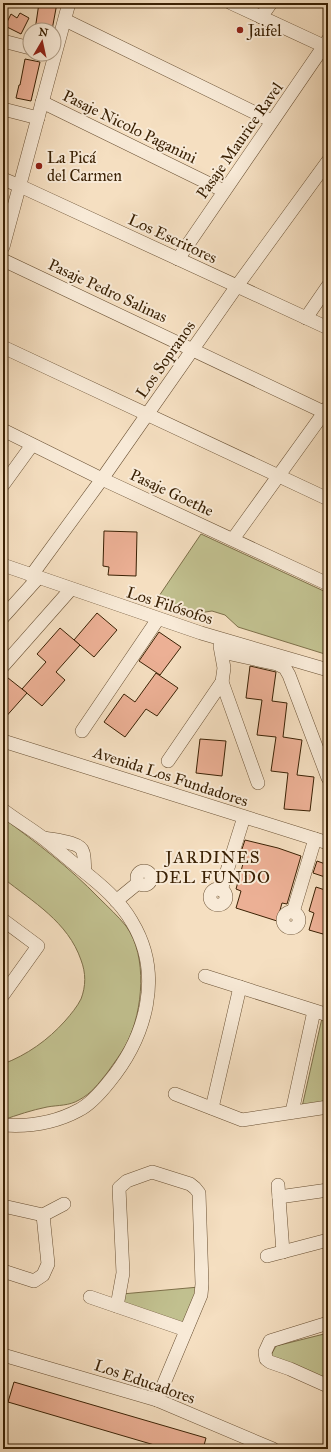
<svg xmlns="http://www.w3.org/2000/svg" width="331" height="1452" font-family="'IM FELL Great Primer',serif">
<rect width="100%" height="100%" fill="#f5dfc1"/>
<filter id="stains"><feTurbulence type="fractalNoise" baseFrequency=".005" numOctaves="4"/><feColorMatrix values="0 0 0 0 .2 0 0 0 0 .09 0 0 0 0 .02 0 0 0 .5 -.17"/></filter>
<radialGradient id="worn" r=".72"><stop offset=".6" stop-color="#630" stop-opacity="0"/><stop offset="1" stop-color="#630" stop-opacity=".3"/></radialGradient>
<g fill="#c1c08f" stroke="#7e704a">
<polygon points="201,534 328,593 328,655 238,627 225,615 212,611 199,613 157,599"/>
<path d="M3,818C37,843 69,867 99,898C108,907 118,916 126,926C148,956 143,1011 127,1043C121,1054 114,1063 107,1073C98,1084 92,1093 79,1100C69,1106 58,1105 47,1107C32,1110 17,1115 3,1120V1064C27,1055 48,1040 65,1021C71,1014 77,1007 81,999C86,986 86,973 81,960C68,922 33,902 3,878Z"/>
<polygon points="322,1018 328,1020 328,1103 302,1107"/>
<polygon points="199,1287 185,1326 120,1304 122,1294"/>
<polygon points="328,1333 328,1381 270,1357 276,1346"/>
</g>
<g fill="#ecb095" stroke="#3a2104">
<polygon points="39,3 57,3 52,30 35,30"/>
<polygon points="20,13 29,18 21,34 5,26 11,14 17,18"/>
<polygon points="25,59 40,62 31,101 16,98 19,85 20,85"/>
<polygon points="104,531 137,532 136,576 108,575 109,567 103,566"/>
<polygon points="97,613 117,630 94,657 74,640"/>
<polygon points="60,628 80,645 56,672 65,680 42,706 22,689 46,662 37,654"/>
<polygon points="159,632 181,647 160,675 139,661"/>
<polygon points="250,666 276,672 272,701 287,703 283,737 302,740 297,775 314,777 310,811 284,809 288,773 271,771 276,737 257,735 262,700 246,698"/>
<polygon points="156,673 178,688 157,716 146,709 125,737 104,722 124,694 135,702"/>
<polygon points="3,674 27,693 3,720"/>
<polygon points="200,739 226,741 222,776 196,773"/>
<polygon points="245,840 278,848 301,856 287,904 282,903 277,921 236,908 241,891 236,889 246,853 241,852"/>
<polygon points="317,861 328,865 328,878 313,873"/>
<polygon points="316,887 328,891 328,920 323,934 309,930 314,913 309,911"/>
<polygon points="14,1382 206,1438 203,1449 168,1449 8,1402"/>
</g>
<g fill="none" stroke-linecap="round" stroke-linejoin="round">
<g stroke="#695033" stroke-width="14">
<g id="minor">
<polyline points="231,3 328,48"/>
<polyline points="261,17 271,3"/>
<polyline points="65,20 272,121"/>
<polyline points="3,41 30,48"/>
<polyline points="42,102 224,191"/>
<polyline points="3,109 38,118"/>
<polyline points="3,179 20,186 328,328"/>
<polyline points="3,247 69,3"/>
<polyline points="178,259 328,40"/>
<polyline points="3,260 328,414"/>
<polyline points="306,318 328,286"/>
<polyline points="3,347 328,499"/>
<polyline points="3,430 102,479 328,584"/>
<polyline points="3,485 32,445"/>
<polyline points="233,539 328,407"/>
<polyline points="3,565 201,633 328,670"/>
<polyline points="31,576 102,479 237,286 328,161"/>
<polyline points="3,617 38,578"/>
<polyline points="222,652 277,664 285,668 289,675 328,778"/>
<polyline points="3,666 71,589"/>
<polyline points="222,682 258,783"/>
<polyline points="82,731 158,619"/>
<polyline points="3,741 328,843"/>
<polyline points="168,761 222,682 224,668 220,646"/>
<path d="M3,810C16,820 30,828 43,838C56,848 69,860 82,870C101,885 120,901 132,922C164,975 146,1037 109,1082C101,1092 91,1104 79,1110C55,1123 30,1127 3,1125"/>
<path d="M45,838C54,840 81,842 83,852C85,858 84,866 85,872"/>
<circle cx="144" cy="878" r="7"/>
<circle cx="218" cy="897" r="8"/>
<polyline points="221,890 244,817"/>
<polyline points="116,901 138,883"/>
<polyline points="293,912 315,839"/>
<circle cx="291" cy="920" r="8"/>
<polyline points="3,920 38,946 3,995"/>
<polyline points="205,976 328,1015"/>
<polyline points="175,1094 242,1120 328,1107"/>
<polyline points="212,1108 240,987"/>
<polyline points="292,1112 314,1011"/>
<polyline points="278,1185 283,1252"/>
<polyline points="279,1197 328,1190"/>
<polyline points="3,1206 43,1215 64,1204"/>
<polyline points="267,1256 328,1240"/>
<polyline points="3,1271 34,1281 43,1275 48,1264 43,1215"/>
<polyline points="90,1297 186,1330"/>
<polyline points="117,1306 123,1273 119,1188 127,1181 152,1172 190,1184 195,1188 199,1193 202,1284 201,1295 157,1400"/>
<polyline points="328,1323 270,1341 265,1352 266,1359 270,1362 290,1369 328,1386"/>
<polyline points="3,1355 157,1400 273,1449"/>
</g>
</g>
<use href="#minor" stroke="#f8ead7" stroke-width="13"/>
</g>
<g fill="#8f2418" stroke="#f8ead7" stroke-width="1.5">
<circle cx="240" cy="30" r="4"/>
<circle cx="39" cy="166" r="4"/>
</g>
<g text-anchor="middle" stroke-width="4" stroke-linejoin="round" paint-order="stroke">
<g font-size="16" fill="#3a2104" stroke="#f8ead7" text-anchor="start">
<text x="248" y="36">Jaifel</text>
<text x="47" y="163">La Picá<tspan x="47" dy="18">del Carmen</tspan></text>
</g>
<g font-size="16" fill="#3a2104" stroke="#f8ead7">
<text transform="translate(130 126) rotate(26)" y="6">Pasaje Nicolo Paganini</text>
<text transform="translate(239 140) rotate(-55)" y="6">Pasaje Maurice Ravel</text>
<text transform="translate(173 238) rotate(25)" y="6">Los Escritores</text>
<text transform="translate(108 290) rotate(25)" y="6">Pasaje Pedro Salinas</text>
<text transform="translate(165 359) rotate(-55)" y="6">Los Sopranos</text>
<text transform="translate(172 492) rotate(25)" y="6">Pasaje Goethe</text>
<text transform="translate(170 605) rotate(18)" y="6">Los Filósofos</text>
<text transform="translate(171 776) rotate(18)" y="6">Avenida Los Fundadores</text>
<text transform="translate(145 1381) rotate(19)" y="6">Los Educadores</text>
</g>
<g font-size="17" letter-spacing="1" fill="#3a2104" stroke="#f8ead7">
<text x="213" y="863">JARDINES<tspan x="213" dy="20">DEL FUNDO</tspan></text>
</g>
</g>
<rect width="331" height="1452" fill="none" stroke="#f5dfc1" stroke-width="16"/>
<rect x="4" y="4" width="323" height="1444" fill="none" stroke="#3a2104" stroke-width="2"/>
<rect x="8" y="8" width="315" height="1436" fill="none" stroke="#3a2104"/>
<g transform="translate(42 42) rotate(9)"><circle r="19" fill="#f8ead7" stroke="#ac9a83"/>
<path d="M0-3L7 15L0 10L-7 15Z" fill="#8f2418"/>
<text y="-6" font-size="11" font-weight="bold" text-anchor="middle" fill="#3a2104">N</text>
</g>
<rect width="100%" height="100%" filter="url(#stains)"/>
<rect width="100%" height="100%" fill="url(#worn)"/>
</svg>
